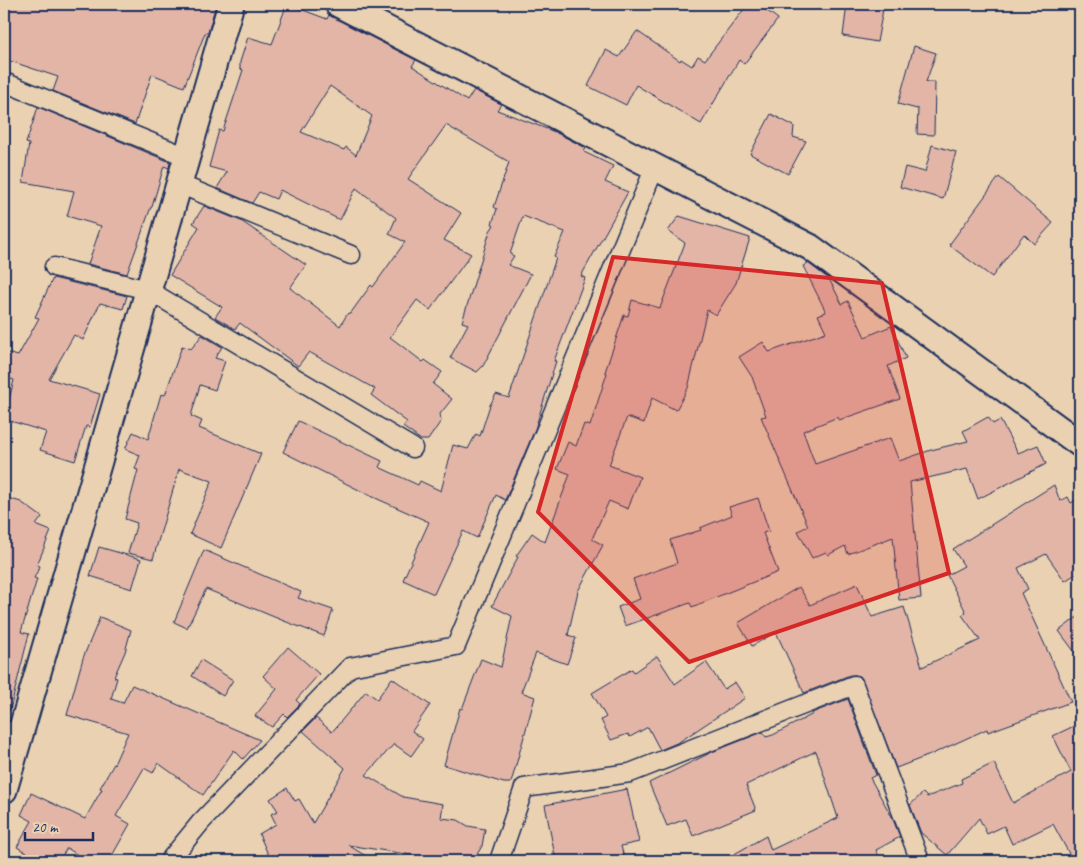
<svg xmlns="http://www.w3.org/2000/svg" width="1084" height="865" font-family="Caveat,sans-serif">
<rect width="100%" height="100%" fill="#ead1b1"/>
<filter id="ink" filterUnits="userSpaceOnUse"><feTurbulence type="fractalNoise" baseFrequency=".02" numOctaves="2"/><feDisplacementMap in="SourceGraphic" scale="10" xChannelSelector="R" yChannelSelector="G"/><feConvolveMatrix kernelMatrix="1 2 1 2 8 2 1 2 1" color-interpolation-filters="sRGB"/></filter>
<g filter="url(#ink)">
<g fill="#e3b5a7" stroke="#1b2f5e" fill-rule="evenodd">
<polygon points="4,4 216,4 208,33 205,33 184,87 152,74 135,124 53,91 58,77 4,59"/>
<path d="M287,4L327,19L329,15L416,60L412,66L467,101L474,90L501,104L497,110L555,132L586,148L584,152L613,166L605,182L628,192L581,276L585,278L554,361H556L535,429L505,500L496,495L477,538L463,531L434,594L403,580L429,522L371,496L283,452L298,421L382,461L379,467L418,485L420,481L441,491L453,445L468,449L476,434L480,436L490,405L496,394L509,398L556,258L554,257L565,232L523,216L510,254L514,256L508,265L531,274L483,366L477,372L450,358L468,324L462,322L490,231L494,225L492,224L497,209L494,207L509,162L446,125L408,179L461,213L444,240L471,254L430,310L417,300L390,337L423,362L425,360L442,372L433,384L452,399L440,414L441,421L428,440H421L403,427L407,422L371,395L375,389L309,352L298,366L240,323L235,329L215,317L222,307L170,275L199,227L193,223L204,206L241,221L306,265L290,288L340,326L348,313L350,314L371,285L373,287L405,242L389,234L396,218L356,188L340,220L280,190L276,199L259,192L252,203L217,188L227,172L209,167L219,130L223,131L243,70L240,69V62L248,37L272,44ZM330,86L372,116L356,155L346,147L344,150L301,132Z"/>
<polygon points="748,4 758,4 778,19 744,64 739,60 701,124 636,85 626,105 588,86 606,50 619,57 637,31 680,61 681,59 692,66 698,56 705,60"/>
<polygon points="847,4 884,4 877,42 843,36"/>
<polygon points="914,46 936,53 926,82 935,82 934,135 917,134 918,108 917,109 898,104"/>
<polygon points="38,107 170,162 169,168 164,166 152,207 151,207 127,274 88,264 101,226 67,216 74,191 23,182 29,144 26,143"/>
<polygon points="771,114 794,126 793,137 806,141 788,174 750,154"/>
<polygon points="932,145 956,152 943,199 900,187 905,167 925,172"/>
<polygon points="999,177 1053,223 1034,244 1024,234 992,277 949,245"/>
<polygon points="679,216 750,238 736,283 716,315 707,310 688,388 676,410 652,398 644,423 627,417 609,465 640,477 628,509 609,501 592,539 603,545 578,591 568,635 576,638 567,664 536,653 521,692 535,697 511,783 504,783 444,765 460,708 462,709 481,659 501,667 512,616 492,606 518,557 516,556 532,533 545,542 570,474 557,469 568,442 576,446 584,424 590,426 607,373 605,372 624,315 628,316 632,300 660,308 685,243 668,231"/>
<polygon points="808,263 829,279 842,304 848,301 865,337 891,326 906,358 888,366 900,399 839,420 838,417 803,431 815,464 890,438 899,461 931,450 968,441 963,431 988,417 993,424 1000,420 1018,453 1038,445 1046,464 978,499 967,469 910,482 921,598 899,600 893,537 848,554 845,546 828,555 826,552 812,558 798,531 808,526 761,417 766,416 752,377 739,357 763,342 769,352 826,332 818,315 826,312 803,266"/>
<polygon points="53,278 127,296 123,309 100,303 83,340 74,335 49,379 100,394 90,427 86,426 75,461 40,450 46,432 4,419 14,380 4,377 4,352 18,356 39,318 35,317"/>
<polygon points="202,335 222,347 215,358 225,361 215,390 200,385 191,416 202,421 199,428 261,454 221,548 190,534 212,481 179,469 153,559 128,553 137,523 125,519 138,470 135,469 140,455 125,449 133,432 148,439 161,394 165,395 182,346 191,349"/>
<polygon points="1054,485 1060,501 1068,497 1071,503 1080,498 1080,571 1065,581 1046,554 1018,568 1028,589 1021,593 1071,702 988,732 987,729 930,755 896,768 861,677 856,675 850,675 804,693 776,632 752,646 738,623 799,587 810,605 857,584 872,617 904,607 922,667 980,640 962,615 966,612 947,575 964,566 953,549"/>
<polygon points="4,497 21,502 42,517 36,525 51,531 37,565 40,566 34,578 37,579 21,632 29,634 10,710 4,709"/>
<polygon points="758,498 769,531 763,533 778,572 692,607 690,603 625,626 618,607 640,599 633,579 677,563 670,540 701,530 700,528 732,515 729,507"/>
<polygon points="99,547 141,559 132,589 90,576"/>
<polygon points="204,550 301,592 298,598 333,610 324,636 284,621 206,589 187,628 174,622"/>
<polygon points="1080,615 1080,659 1059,631"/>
<polygon points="100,617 131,630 125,652 114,677 117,678 111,699 123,703 132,685 260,740 243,759 234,750 203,795 158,763 153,773 144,768 116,816 130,824 109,861 87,861 67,848 59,861 40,861 17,847 32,821 21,815 31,793 85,819 102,789 100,788 115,762 128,733 67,715 83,658"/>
<polygon points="288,647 319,674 296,700 300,704 287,717 284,714 272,727 255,716 277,689 263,676"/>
<polygon points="657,656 675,684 706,662 724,689 735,682 745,698 679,742 660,750 648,727 630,737 628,734 611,740 601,720 606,717 592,693 632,669 634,672"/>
<polygon points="201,660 233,680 223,696 192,676"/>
<polygon points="392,678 430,705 412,731 423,739 411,756 394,744 366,775 403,797 443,804 441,818 458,820 468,826 485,829 482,846 473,861 450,861 348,845 374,861 271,861 259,834 276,824 271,814 278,811 270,799 287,788 295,801 299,799 313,823 345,768 303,731 316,718 332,732 366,691 377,699"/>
<polygon points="848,699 876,775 870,778 892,817 900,837 876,850 881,861 722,861 766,836 771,850 838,818 816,751 746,785 756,810 693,836 686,819 667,826 649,783 712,752 763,732 766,737 773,735 813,714 812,713"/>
<polygon points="1076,725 1080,734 1080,861 1073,861 1053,824 1012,844 1004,826 987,834 979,818 947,855 921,833 910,805 923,793 927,797 962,783 961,779 994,763 1013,803 1071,772 1053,736"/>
<polygon points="627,789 639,842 621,846 625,861 556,861 545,805"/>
</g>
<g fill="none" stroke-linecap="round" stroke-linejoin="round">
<g stroke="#1b2f5e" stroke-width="21">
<g id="street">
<polyline points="4,82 187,157"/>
<polyline points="179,184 351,255"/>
<polyline points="54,267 148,290 413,448"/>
<polyline points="4,730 19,735"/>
<polyline points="169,861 201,822 350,667 456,646 655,167"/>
<polyline points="499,861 524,788 630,773 854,685 920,861"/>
</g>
</g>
<g stroke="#1b2f5e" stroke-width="29">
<g id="secondary">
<polyline points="338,4 810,247 1080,444"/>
<polyline points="4,790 231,4"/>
</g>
</g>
<use href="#street" stroke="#ead1b1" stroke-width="18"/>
<use href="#secondary" stroke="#ead1b1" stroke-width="25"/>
</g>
</g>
<path fill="#d62828" fill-opacity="0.2" stroke="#d62828" stroke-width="4" stroke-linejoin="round" d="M613,257L882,283L949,573L689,662L538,512Z"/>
<rect width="1084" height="865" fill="none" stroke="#ead1b1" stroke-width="20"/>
<rect x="10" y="10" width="1064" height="845" fill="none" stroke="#1b2f5e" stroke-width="2" filter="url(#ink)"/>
<path d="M25 832v8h68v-8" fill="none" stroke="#1b2f5e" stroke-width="2.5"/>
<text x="32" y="832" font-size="15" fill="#1b2f5e" stroke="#ead1b1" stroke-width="4" paint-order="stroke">20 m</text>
</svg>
